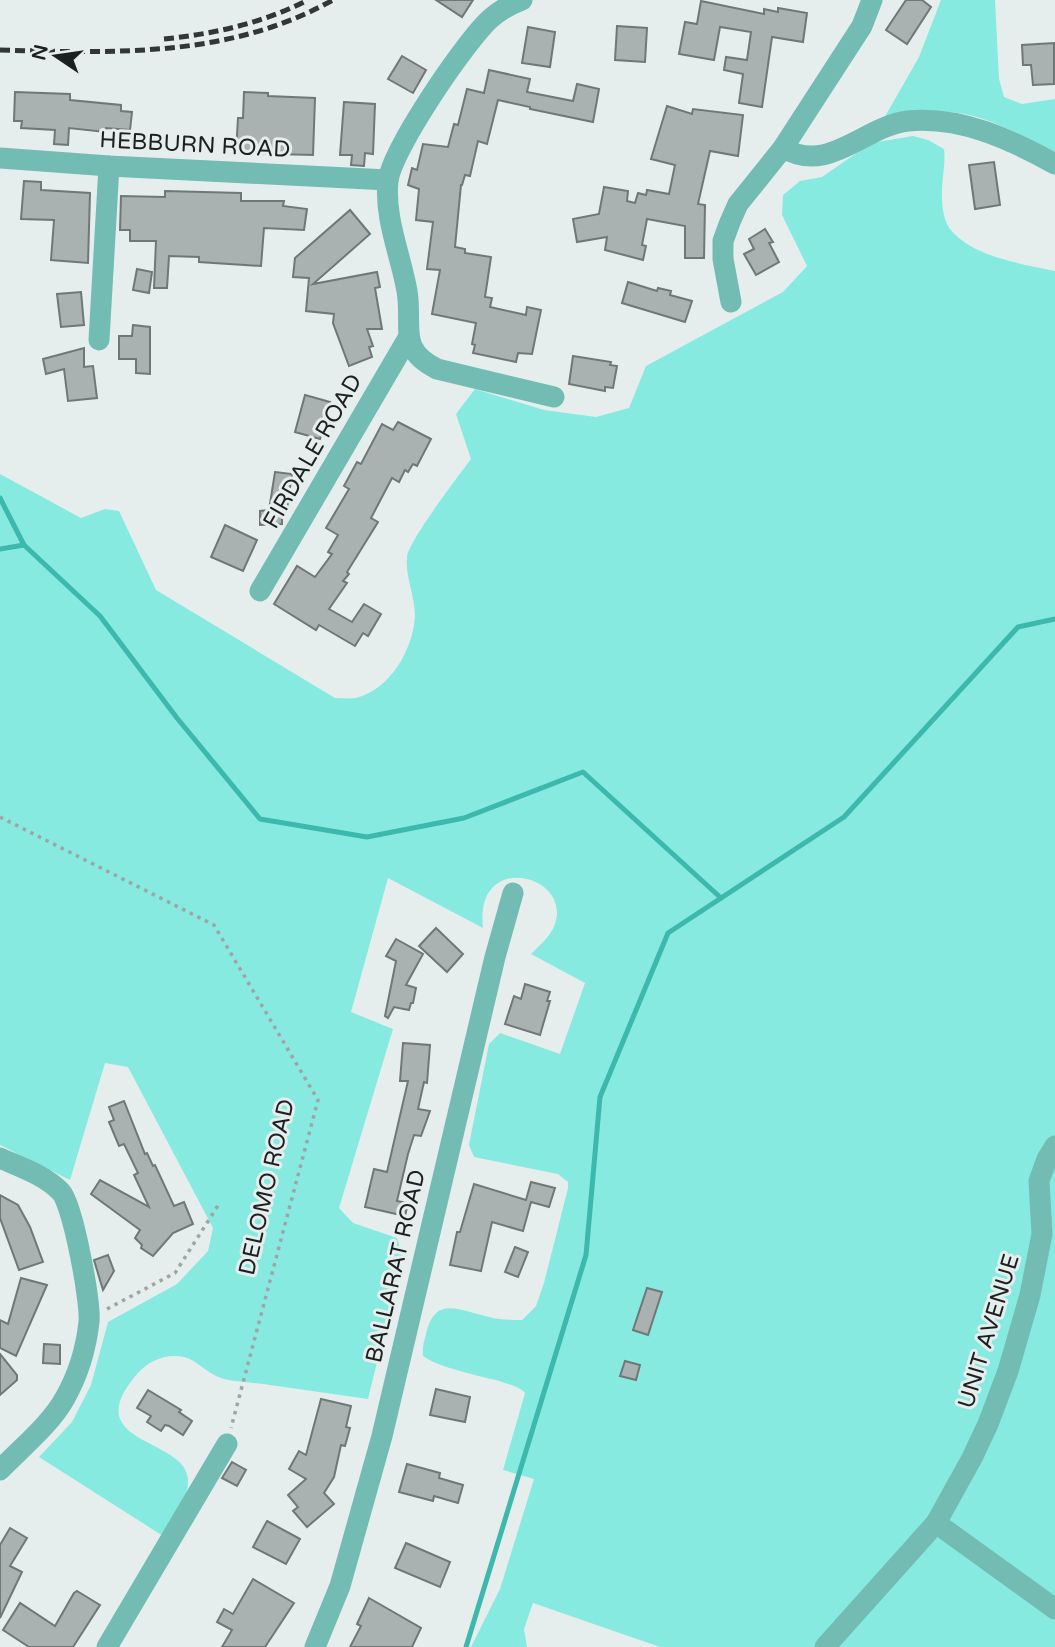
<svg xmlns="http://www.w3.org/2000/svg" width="1055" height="1647" font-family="'Varela Round',sans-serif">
<rect width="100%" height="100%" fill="#e5eeec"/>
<g fill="#86eae0">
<path d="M941,0H995L999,79L1004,97L1022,104L1055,99V152C1021,136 981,111 943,112C923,113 903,118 883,120L919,57Z"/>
<path d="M913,136L928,140L944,149C946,165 941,181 942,198C942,208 944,221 950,229C972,257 1023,264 1055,271V1647H660L533,1603L524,1629L527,1647H471L500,1589L534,1479L503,1470L525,1393C515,1379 447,1374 423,1356C422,1348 424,1342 426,1334C435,1294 461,1311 489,1317C499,1320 511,1320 522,1320L536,1306L544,1283L568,1188V1182L558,1174L474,1157L469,1145L489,1044L500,1033L560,1054L585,983L531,954C540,945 550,937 555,924C572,874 474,850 483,928L388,878L351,1012L393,1029L339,1208L353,1223L397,1238L403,1257L368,1399C333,1394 298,1389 263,1384C249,1382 233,1382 221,1378C208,1374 197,1360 184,1357C166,1353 148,1361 137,1374C76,1445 185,1437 188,1479C189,1501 174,1519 163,1536L39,1457L72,1422L91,1385L108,1322L177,1284L208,1251L213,1228L128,1067L105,1063L70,1180L0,1145V474L81,518L105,509L119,511L156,590L335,698C342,698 350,699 356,698C391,689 413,649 415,616C415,596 405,576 407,557C408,542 459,475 471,459L456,414L475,389L544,410L596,417L629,408L646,366L783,292L807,266L782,215L783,195L800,181L822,177L871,143Z"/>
</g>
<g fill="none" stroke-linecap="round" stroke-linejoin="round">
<g stroke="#3cb8ad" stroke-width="5">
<polyline points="0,498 24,545"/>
<polyline points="0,549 24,545 100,616 177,718 260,819 367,837 464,818 583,772 721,898"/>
<polyline points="466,1647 586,1255 600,1097 668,933 844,817 1018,627 1055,619"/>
</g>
</g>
<g fill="#a9b2b0" stroke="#707877" stroke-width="2">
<polygon points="436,0 473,0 462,17"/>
<polygon points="906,0 922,0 931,7 907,44 886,30"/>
<polygon points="701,1 764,14 764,9 778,12 778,8 807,13 803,42 772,37 762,107 739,103 743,74 724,70 726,57 747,60 751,32 720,27 714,60 679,54 685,22 697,24"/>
<polygon points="617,26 647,28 645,62 615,60"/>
<polygon points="528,27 555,32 550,67 522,63"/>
<polygon points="1054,43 1054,84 1033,85 1031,65 1023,65 1022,45"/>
<polygon points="402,56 426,70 413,93 388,79"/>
<polygon points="489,70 530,79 527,92 573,101 577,84 599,89 593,122 530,109 530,107 498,100 487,144 478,141 470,176 465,175 462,185 461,185 455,247 465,249 465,253 491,257 485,297 492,298 490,307 526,315 527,307 541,310 532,354 518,353 516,362 473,353 475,345 472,344 476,323 432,314 440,270 427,269 433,222 416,220 419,189 408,185 412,168 417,170 423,144 448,147 454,124 458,125 467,89 484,93"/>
<polygon points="15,92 70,94 70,100 121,105 121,111 132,112 130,130 106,128 105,132 69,128 68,145 54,144 55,130 21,128 22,121 14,121"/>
<polygon points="244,92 268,93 268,96 315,98 313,155 236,153 238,118 243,118"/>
<polygon points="344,102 375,104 373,154 365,153 364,166 351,165 352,155 340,155"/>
<polygon points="667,106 692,114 693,109 743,115 738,156 710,151 698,204 705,205 704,258 685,258 685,226 647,219 642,245 646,246 643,260 605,250 607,237 577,242 573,219 599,214 604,187 628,191 627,201 635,203 638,193 646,195 647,190 669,194 675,165 651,159"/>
<polygon points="994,162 1000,205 975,209 969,165"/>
<polygon points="24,181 41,182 41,190 90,193 88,263 51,260 54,220 21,219"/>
<polygon points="165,191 241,193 241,201 284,201 283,206 307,209 304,230 264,228 261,266 199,262 199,257 169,256 167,288 154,288 156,241 130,241 130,230 120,230 121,196 165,197"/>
<polygon points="350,210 370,234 313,284 377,272 380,287 375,288 382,329 367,329 373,346 369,347 372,357 349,366 333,323 334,314 306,311 309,278 293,277 295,258"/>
<polygon points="765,229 773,242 769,243 779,262 756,275 744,254 754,249 749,239"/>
<polygon points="137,269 152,272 149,293 133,290"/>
<polygon points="628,282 657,291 658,288 671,291 670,295 692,301 685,322 622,303"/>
<polygon points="81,292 84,325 61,327 57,294"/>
<polygon points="133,325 150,327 150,374 136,373 136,359 119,359 119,336 132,336"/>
<polygon points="84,348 84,367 93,366 97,398 68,401 64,369 46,374 43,359"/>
<polygon points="573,356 611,362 610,365 617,366 613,388 605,387 605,391 569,384"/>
<polygon points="305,395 330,402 320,439 295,432"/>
<polygon points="398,422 431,439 417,466 413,464 408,472 405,470 399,482 392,478 371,518 378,522 347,572 349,574 343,581 347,583 329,609 352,622 364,604 381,614 368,636 363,633 355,646 319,625 316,630 274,604 297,566 315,577 332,554 328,552 338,535 326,528 349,489 344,486 357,462 361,464 382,424 393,430"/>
<polygon points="275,472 292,474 287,509 282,508 282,524 260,525 260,511 269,510"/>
<polygon points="225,525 257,540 243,571 211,557"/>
<polygon points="436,928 463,954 447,972 419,946"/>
<polygon points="396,939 423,954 406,985 416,988 413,1003 411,1003 409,1010 394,1007 388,1018 385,1016 396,961 386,956"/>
<polygon points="525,984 550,992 547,1001 550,1001 540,1035 505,1024 514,996 521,999"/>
<polygon points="403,1043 430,1045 427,1083 424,1082 418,1109 430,1111 421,1136 414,1135 408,1154 397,1201 408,1203 405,1216 365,1207 374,1169 387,1172 408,1081 400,1081"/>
<polygon points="124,1101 145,1154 147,1153 153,1166 155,1165 174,1206 184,1202 193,1224 173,1233 153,1256 141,1248 142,1245 135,1238 140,1230 91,1194 100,1180 149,1207 134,1175 138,1173 124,1144 119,1146 109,1122 114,1120 109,1107"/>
<polygon points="531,1182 555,1188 549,1207 531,1202 523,1231 492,1222 481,1271 450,1265 457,1232 460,1232 474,1184 526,1200"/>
<polygon points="0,1195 18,1205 30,1227 43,1262 19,1270 0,1218"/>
<polygon points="515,1247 528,1252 518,1277 505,1272"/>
<polygon points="108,1255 114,1271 103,1290 94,1260"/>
<polygon points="21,1278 47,1285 16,1356 0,1348 0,1320 8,1324"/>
<polygon points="647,1288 662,1292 648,1335 633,1330"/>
<polygon points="44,1344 60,1345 60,1364 43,1363"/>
<polygon points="0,1354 17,1375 17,1380 0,1395"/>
<polygon points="625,1361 640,1365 636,1380 620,1376"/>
<polygon points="436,1389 470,1397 465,1422 430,1415"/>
<polygon points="148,1390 181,1410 179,1412 192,1421 183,1435 169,1426 165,1425 161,1431 147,1422 151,1416 137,1408"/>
<polygon points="321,1399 351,1406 346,1427 350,1428 345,1446 341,1445 334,1477 324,1493 334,1504 307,1527 293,1511 298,1507 288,1495 306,1479 289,1469 299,1451 306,1455"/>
<polygon points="232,1462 246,1470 237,1486 222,1478"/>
<polygon points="407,1464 440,1473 439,1478 463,1485 458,1503 434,1496 433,1501 399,1492"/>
<polygon points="267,1521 300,1539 286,1564 253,1547"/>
<polygon points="10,1528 27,1538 10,1566 22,1572 0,1618 0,1545"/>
<polygon points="406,1543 450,1562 440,1587 395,1568"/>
<polygon points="253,1579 294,1603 265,1647 222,1647 232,1630 217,1622 224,1609 233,1614"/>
<polygon points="77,1591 100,1605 73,1647 29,1647 3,1630 20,1603 55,1626 74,1593"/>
<polygon points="369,1598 421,1628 412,1647 350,1647 361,1626 357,1624"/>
</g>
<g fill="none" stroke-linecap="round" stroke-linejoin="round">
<g stroke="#9ea5a4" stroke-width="3.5" stroke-dasharray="3.5 5" stroke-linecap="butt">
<polyline points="0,817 214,925 318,1100 231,1428"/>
<polyline points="107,1309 175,1273 219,1204"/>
</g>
<g stroke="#72bcb4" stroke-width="21">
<path d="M522,0C509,5 500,10 490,19C465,42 392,149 388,181C384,218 401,256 407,291C413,327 397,349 437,369L554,397"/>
<path d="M783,148C829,175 864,126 908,121C960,116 1010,139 1055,164"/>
<polyline points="0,158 109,166 388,180"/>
<polyline points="731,302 723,259 723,241 730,222 738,204 783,148 862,26 872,0"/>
<polyline points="99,340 109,166"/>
<polyline points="260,591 408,338"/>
<path d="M0,1158C20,1167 45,1175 61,1192C73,1205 91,1303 89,1322C86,1349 78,1375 65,1398C51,1424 20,1449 0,1470"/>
<polyline points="936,1523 1055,1609"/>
<polyline points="107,1647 227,1444"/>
<polyline points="315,1647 340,1586 382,1436 495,957 513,893"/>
<polyline points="825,1647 936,1523 972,1458 988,1424 1008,1371 1030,1295 1042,1234 1039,1181 1047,1159 1055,1146"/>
</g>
<g stroke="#333636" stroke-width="5" stroke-dasharray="10 5" stroke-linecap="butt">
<path d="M164,39C214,34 263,23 308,0"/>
<path d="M0,50C115,53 229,58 333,0"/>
</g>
</g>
<g text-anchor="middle" stroke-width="6" stroke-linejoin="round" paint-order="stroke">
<g font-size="23" fill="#1d2020" stroke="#e5eeec">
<text transform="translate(195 144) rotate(3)" y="8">HEBBURN ROAD</text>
<text transform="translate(312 451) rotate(-60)" y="8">FIRDALE ROAD</text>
<text transform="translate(266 1187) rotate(-77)" y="8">DELOMO ROAD</text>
<text transform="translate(395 1266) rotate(-77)" y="8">BALLARAT ROAD</text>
<text transform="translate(988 1331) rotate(-73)" y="8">UNIT AVENUE</text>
</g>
</g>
<g transform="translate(56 56) rotate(283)" stroke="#e5eeec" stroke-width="5" paint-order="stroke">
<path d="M0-5L12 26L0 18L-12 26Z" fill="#1d2020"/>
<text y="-10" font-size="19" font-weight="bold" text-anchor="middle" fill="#1d2020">N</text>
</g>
</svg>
